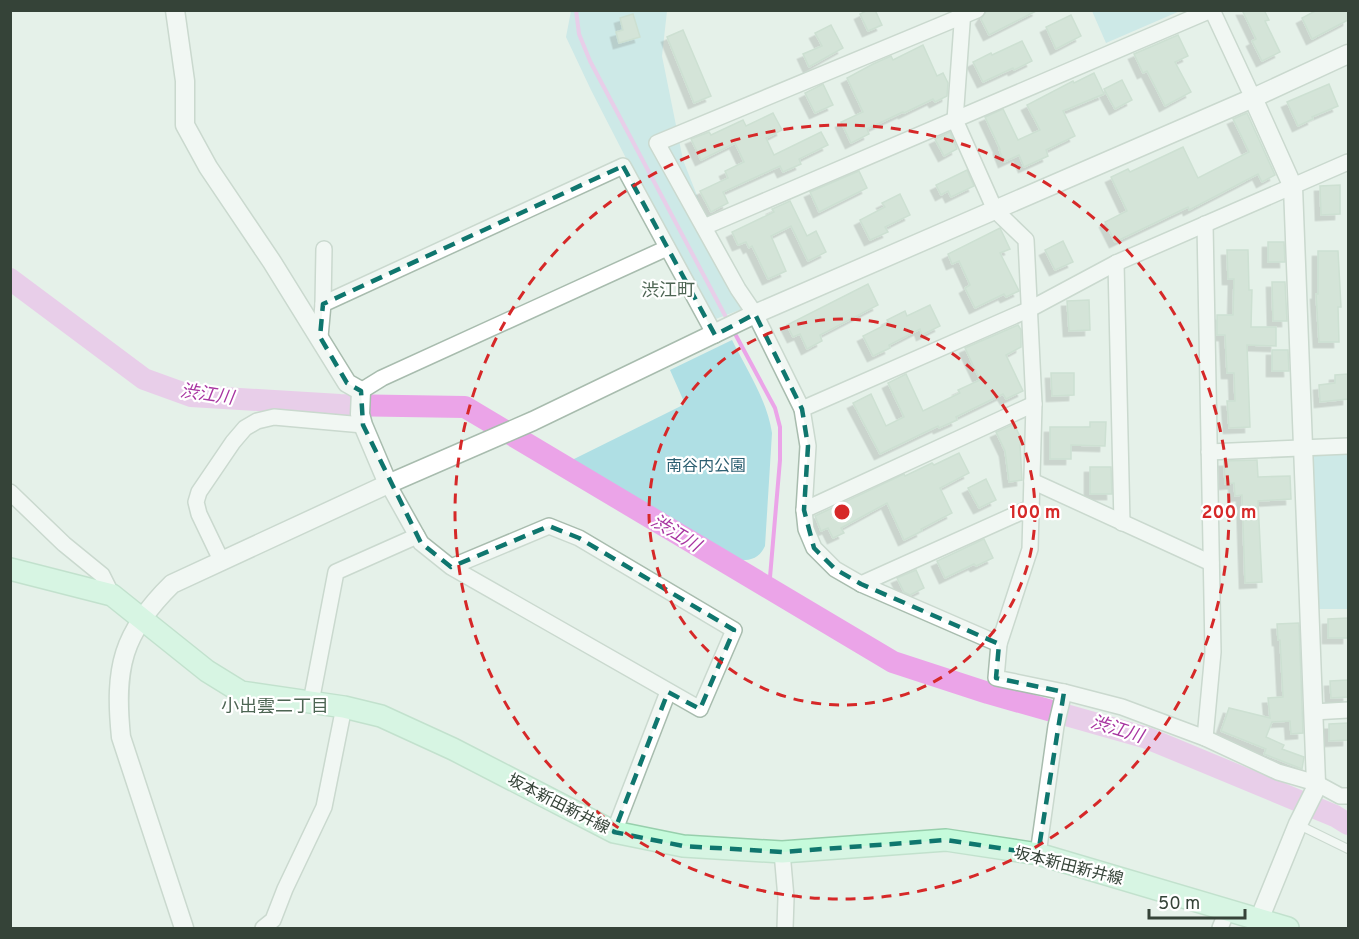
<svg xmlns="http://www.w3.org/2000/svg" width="1359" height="939" font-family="Overpass,'Noto Sans JP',sans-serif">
<defs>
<filter id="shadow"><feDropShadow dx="-5.5" dy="5.5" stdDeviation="0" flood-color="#0004"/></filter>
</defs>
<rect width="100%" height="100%" fill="#e5f1e9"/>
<g fill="#afdfe4">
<polygon points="571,11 667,11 662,56 683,160 742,309 713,320 648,201 591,90 566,37"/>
<polygon points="1092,11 1180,11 1106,43"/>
<path d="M732,340C747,370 767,400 772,433L765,546C759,559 750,561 736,560L572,460L685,404L670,370Z"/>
<polygon points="1348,452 1348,609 1314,609 1307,453"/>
</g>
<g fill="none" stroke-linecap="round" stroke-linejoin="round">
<g stroke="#eba4e8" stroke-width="4">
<polyline points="576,10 579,34 590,61 728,321"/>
<polyline points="733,330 775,408 780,427 780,460 769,589"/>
</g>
<polyline stroke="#eba4e8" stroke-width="22" points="10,279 144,379 191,396 340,405 465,407 893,662 988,693 1147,738 1335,816 1348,824"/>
</g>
<g fill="#bed5c4" stroke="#afccb6" stroke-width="1.5" filter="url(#shadow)">
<polygon points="868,10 875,10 882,25 868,31 860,14"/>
<polygon points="987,10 1038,10 989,35 981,19"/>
<polygon points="1242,10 1264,10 1269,20 1265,21 1280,52 1262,61 1252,41 1256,39"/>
<polygon points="1317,10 1348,10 1348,20 1312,39 1302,18"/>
<polygon points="633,14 640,37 619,43 616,32 623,30 620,18"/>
<polygon points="1071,15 1081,36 1056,49 1046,27"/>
<polygon points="831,25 843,48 809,67 803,54 822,46 815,33"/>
<polygon points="683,30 711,96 694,103 667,37"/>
<polygon points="1178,35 1188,56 1175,62 1191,92 1165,106 1147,71 1143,73 1134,54"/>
<polygon points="1022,41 1032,61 1014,70 1013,68 983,82 973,62 991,53 992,55"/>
<polygon points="923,45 937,76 943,73 948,83 947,96 935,102 933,99 904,113 903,112 867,129 869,134 851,143 841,122 863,112 847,78 873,64 891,56 893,60"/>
<polygon points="1094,73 1104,94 1063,111 1075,136 1046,150 1048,156 1024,167 1019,155 1004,162 999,149 1000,149 985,117 1003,109 1018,140 1040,130 1027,105 1073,81 1074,83"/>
<polygon points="1122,80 1132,100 1115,109 1104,89"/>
<polygon points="823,84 833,105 815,113 805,93"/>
<polygon points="1329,84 1338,106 1312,117 1313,119 1298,126 1287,102"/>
<polygon points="773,113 782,130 766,138 774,155 821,132 828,145 799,159 801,164 783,172 780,166 723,192 728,203 711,212 700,191 728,178 725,171 744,162 735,143 701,160 691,139 709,132 711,135 743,120 746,126"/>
<polygon points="1247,113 1275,175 1262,182 1258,174 1189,210 1188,207 1115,242 1105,222 1127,211 1111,177 1128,169 1130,172 1183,147 1198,178 1249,152 1233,119"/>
<polygon points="950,132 957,149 944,156 935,139"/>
<polygon points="967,170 974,186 951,197 948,191 941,195 936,185"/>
<polygon points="859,171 867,188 819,212 810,192"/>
<polygon points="1340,185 1340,214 1321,215 1320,186"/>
<polygon points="900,194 910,215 885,227 888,232 870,240 860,220 885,207 882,203"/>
<polygon points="790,201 807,236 816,231 826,252 808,261 791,226 771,236 786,271 768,279 752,246 749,248 746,242 738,245 732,232 774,212 772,209"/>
<polygon points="1000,228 1010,249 1000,253 1019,291 1006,297 1004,294 975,308 965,288 970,285 959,261 952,264 948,254"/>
<polygon points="1063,241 1073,262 1055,270 1045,250"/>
<polygon points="1268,242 1284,242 1285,262 1268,262"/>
<polygon points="1227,250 1248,250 1249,290 1252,290 1251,327 1276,327 1276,346 1247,345 1250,427 1229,428 1227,401 1235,401 1234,373 1227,373 1225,335 1217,335 1217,315 1233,315 1234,279 1228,279"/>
<polygon points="1318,251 1338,251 1341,307 1338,307 1339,342 1319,342 1316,294 1318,294"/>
<polygon points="1272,282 1285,282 1287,321 1273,321"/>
<polygon points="868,284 878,305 820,335 822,341 807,349 800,334 793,337 787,325"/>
<polygon points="1089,300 1090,330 1069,331 1067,301"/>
<polygon points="930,305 940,326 922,335 920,329 889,345 890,348 873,356 863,336 889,323 887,320 905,311 907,316"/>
<polygon points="1018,325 1021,330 1021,347 1006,355 1023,391 1006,399 1003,394 956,417 957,420 939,428 938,426 880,454 853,403 871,394 886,426 904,417 888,383 906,374 923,411 960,393 958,390 980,380 965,348"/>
<polygon points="1272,350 1288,350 1289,371 1272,371"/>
<polygon points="1051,373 1074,373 1074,395 1052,396"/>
<polygon points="1348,374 1348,399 1320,402 1319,385 1335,383 1335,375"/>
<polygon points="1090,422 1106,422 1105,446 1071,445 1071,459 1050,459 1050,427 1090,427"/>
<polygon points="1014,424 1023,443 1020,445 1022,480 1009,482 1005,451 996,432"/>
<polygon points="959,453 969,473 940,488 952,513 921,529 922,531 904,540 887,503 841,528 844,533 833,538 828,528 821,531 815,516 904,474 905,476 932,463 934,465"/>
<polygon points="1257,460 1258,477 1290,476 1291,499 1258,501 1262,582 1245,583 1242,495 1235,496 1234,483 1225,484 1224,461"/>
<polygon points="1090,467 1111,467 1112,494 1090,494"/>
<polygon points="986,479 996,500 979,508 968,488"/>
<polygon points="984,539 993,558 976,566 974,564 945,578 937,561"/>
<polygon points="916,570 924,588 910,595 904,592 897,578"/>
<polygon points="1348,618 1348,638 1328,638 1328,619"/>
<polygon points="1299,623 1303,733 1291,734 1290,721 1272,722 1266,737 1284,745 1282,749 1304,757 1302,769 1264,754 1266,749 1221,731 1229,708 1270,718 1268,698 1283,697 1280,640 1278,640 1277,624"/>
<polygon points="1348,680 1348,697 1331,698 1330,681"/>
<polygon points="1348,723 1348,740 1329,741 1329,724"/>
</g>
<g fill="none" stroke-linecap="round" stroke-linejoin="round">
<g stroke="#a8bcae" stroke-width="10">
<polyline id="service" points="1299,825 1348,849"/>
</g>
<g stroke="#a8bcae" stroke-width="18">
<g id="minor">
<polyline points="963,10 955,120 995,210 1026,240 1034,404 1030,549 999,644 996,678 1064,692 1122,707 1205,738 1278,772 1316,783 1340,796 1348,796"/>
<polyline points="977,10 657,143 738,289 755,314 802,409 808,446 804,510 806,529 814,548 835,569 861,584 999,644"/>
<polyline points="1212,10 1253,98"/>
<polyline points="1205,224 1213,652 1205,738"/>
<polyline points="704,227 1211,10"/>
<polyline points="1116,263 1122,523"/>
<polyline points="323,304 324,249"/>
<polyline points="320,337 323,304 623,166 715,335"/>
<polyline points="361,391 382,378 667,248"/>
<polyline points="802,409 1030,309 1116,263 1348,162"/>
<polyline points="1209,452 1348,446"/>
<polyline points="1032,481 1211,563"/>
<polyline points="388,484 421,543 451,567 700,709 734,630 579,538 549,526 451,567"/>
<polyline points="10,492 64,544 102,575 112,595"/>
<polyline points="804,510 1034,404"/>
<polyline points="222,562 199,514 196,502 199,492 233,442 245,428 257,421 274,417 363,425"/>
<polyline points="861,584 1030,508"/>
<polyline points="311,702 336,572 417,536"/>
<polyline points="1313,712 1348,710"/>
<polyline points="614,832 668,692"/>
<polyline points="782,852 786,898 785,928"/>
<polyline points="1038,854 1056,726 1064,692"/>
<polyline points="263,928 273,920 285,889 324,807 344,707"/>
<polyline points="1220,928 1227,911"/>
</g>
</g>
<g stroke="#a8bcae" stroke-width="21">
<g id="tertiary">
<polyline points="175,10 185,81 185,125 208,167 272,262 347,383 361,391 360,414 363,425 388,484"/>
<polyline points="1253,98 1293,187 1316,783 1315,790 1298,824 1259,920"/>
<path d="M184,928L121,737C114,668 122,633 172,584L388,484L533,421L755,314L1253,98L1348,54"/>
</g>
</g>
<g stroke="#97cfac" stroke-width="24">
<polyline id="secondary" points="10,569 112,595 207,671 241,692 344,707 381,716 453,749 614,832 683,846 782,852 946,840 1038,854 1288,928"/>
</g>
<use href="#service" stroke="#fff" stroke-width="8"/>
<use href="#minor" stroke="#fff" stroke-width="15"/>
<use href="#tertiary" stroke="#fff" stroke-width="18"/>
<use href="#secondary" stroke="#c5fbdb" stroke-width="21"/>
</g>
<path d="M0 0H1359V939H0ZM623,166L715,335L755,314L802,409L808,446L804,510L814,548L835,569L861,584L999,644L996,678L1064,692L1038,854L946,840L782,852L683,846L614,832L668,692L700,709L734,630L579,538L549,526L451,567L421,543L363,425L361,391L347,383L320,337L323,304Z" fill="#e5f1e9" fill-opacity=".55" fill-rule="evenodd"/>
<path fill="none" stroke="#0f766e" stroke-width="4.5" stroke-dasharray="12 8" stroke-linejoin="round" d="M623,166L715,335L755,314L802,409L808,446L804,510L814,548L835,569L861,584L999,644L996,678L1064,692L1038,854L946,840L782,852L683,846L614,832L668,692L700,709L734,630L579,538L549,526L451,567L421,543L363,425L361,391L347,383L320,337L323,304Z"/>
<g fill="none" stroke="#d62828" stroke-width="3" stroke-dasharray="10 8">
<circle cx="842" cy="512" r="193"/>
<circle cx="842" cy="512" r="387"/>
</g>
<g text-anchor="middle" stroke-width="4.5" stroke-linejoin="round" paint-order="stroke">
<g font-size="16" fill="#2c5f71" stroke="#fff">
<text x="706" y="471">南谷内公園</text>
</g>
<g font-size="16" fill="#354338" stroke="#fff">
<text transform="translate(559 803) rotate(27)" y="6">坂本新田新井線</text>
<text transform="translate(1069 865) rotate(14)" y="6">坂本新田新井線</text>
</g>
<g font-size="18" fill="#4d6553" stroke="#fff">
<text x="668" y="296">渋江町</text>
<text x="275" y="712">小出雲二丁目</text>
</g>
<g font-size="18" font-style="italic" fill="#a835a1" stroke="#fff">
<text transform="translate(207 394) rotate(8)" y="6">渋江川</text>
<text transform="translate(676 533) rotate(31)" y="6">渋江川</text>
<text transform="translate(1117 729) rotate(17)" y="6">渋江川</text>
</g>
</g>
<circle cx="842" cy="512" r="9" fill="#d62828" stroke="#fff" stroke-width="3"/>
<g font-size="18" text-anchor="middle" font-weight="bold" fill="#d62828" stroke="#fff" stroke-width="4.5" stroke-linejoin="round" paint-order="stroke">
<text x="1035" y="518">100 m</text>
<text x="1229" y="518">200 m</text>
</g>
<rect width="1359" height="939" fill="none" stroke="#354338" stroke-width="24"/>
<path d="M1149 909v9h96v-9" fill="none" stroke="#354338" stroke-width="3"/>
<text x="1158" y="909" font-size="18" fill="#354338" stroke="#ffffff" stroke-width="4.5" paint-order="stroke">50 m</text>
</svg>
